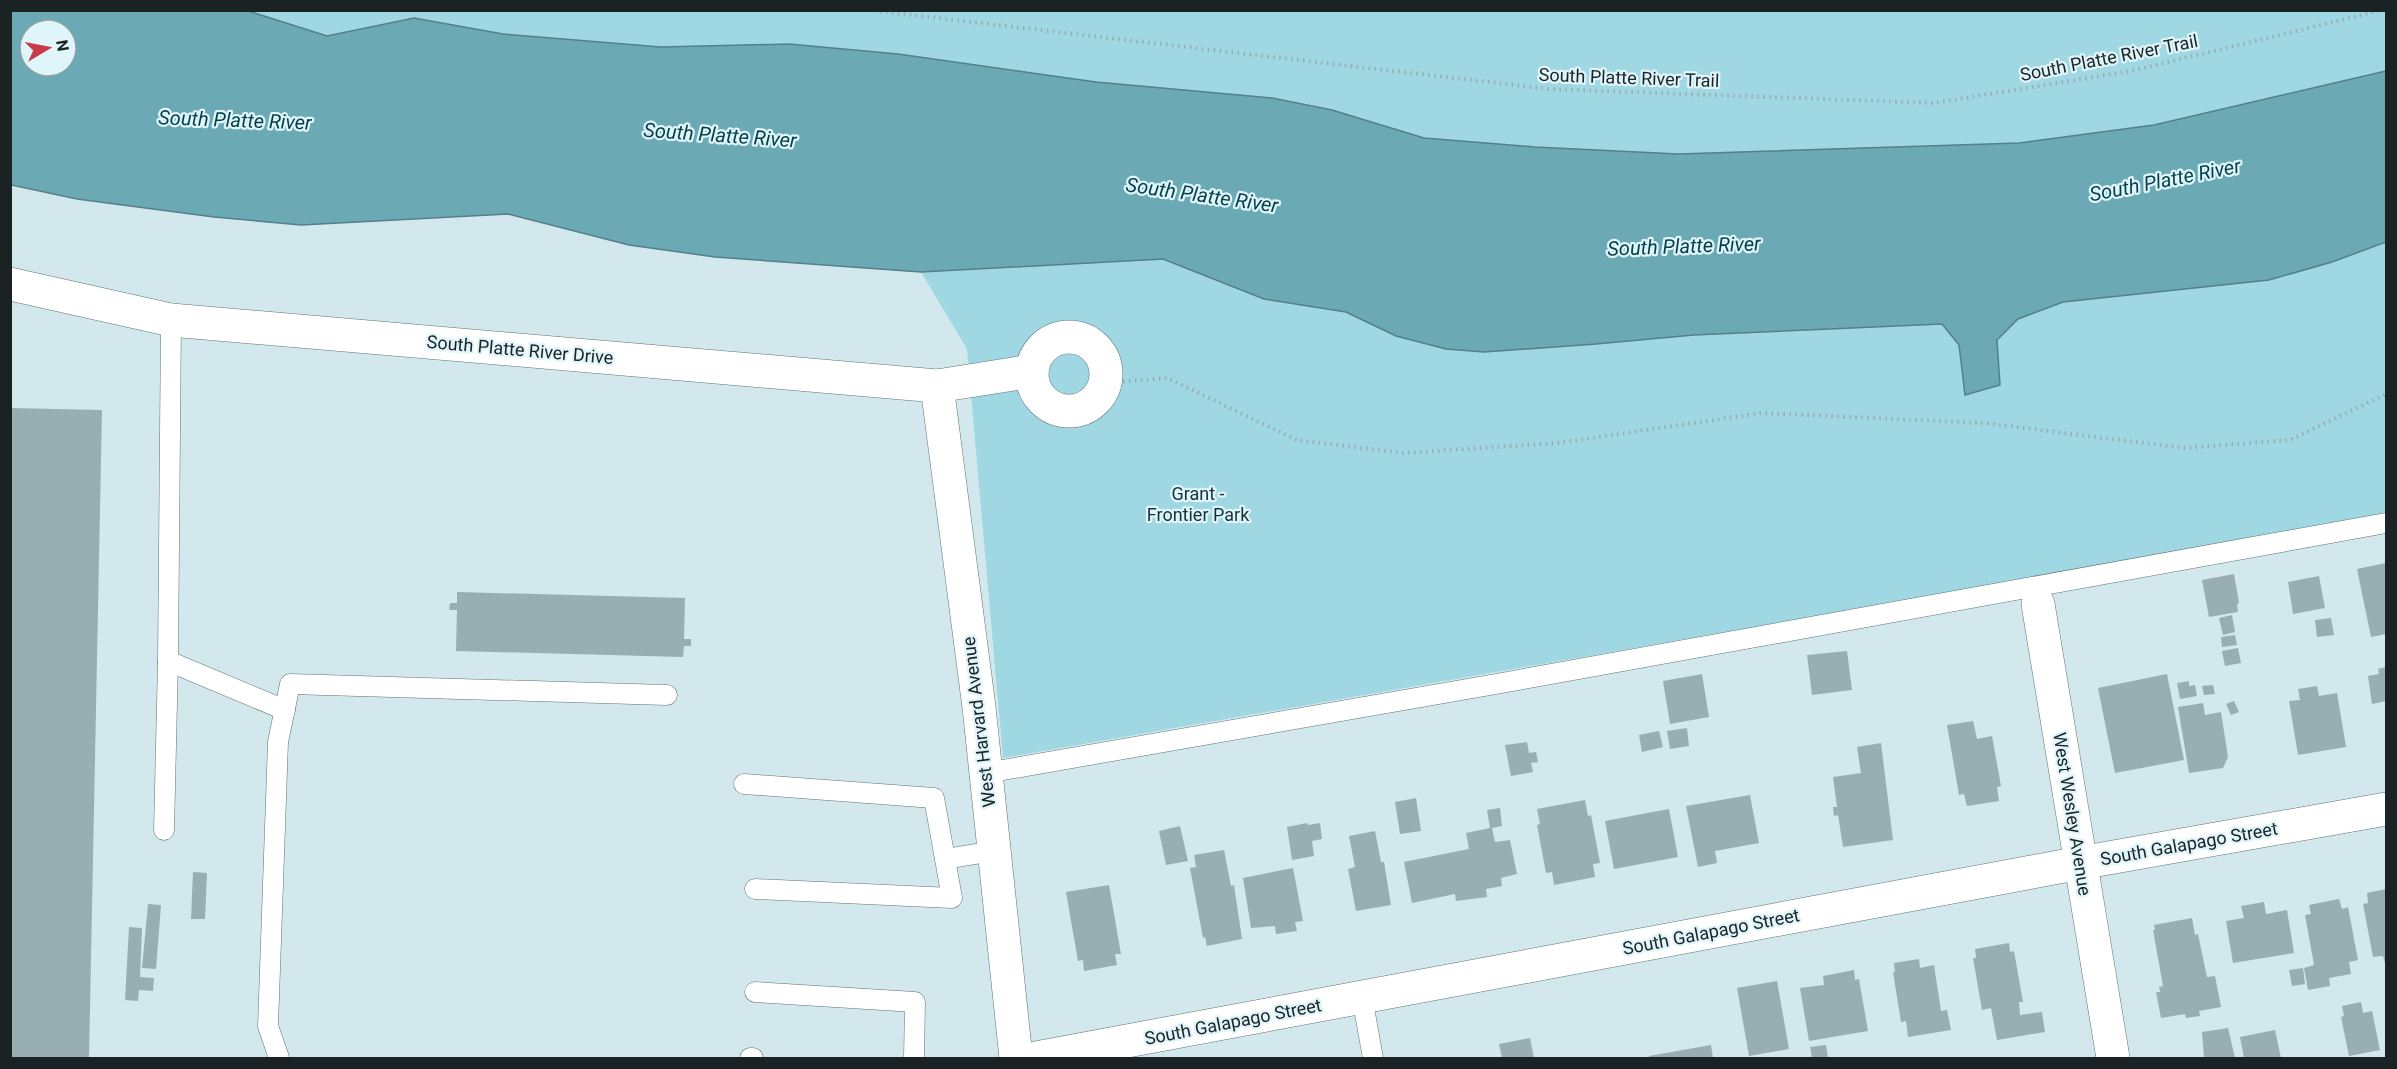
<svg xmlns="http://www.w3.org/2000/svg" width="2397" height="1069" font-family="Roboto,sans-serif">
<rect width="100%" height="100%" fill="#d2e8ed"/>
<g fill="#9fd8e3">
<polygon points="2386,10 2386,71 2154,125 2019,143 1678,154 1535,147 1424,138 1332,110 1272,98 1096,82 898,54 789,44 661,47 503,34 414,18 327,36 248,11"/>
<polygon points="2386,242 2386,517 1003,758 967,349 921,272 1163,259 1264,299 1346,312 1396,336 1446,349 1484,352 1596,344 1694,335 1942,324 1959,345 1966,394 2000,385 1997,340 2018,319 2063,302 2269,280 2332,262"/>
</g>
<path fill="#6ba9b5" stroke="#53808a" stroke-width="1.5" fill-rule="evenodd" d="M11,10L248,11L327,36L414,18L503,34L661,47L789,44L898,54L1096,82L1272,98L1332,110L1424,138L1535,147L1678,154L2019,143L2154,125L2386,71V242L2332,262L2269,280L2063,302L2018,319L1997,340L2000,385L1965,395L1959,345L1942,324L1694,335L1596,344L1484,352L1446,349L1396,336L1346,312L1264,299L1163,259L921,272L715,257L629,245L508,214L301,225L214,217L77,199L11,185ZM30,30H66V66H30Z"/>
<g fill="#99aeb2">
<polygon points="10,408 102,410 89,1058 10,1058"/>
<polygon points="2386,563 2386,634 2371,637 2357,569"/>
<polygon points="2234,574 2239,603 2237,604 2238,612 2209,617 2202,580"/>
<polygon points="2319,576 2325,608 2293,614 2288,582"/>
<polygon points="457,592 685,598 684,639 691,639 691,646 684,646 683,657 456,651 457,610 449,610 450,603 457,603"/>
<polygon points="2232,615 2235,632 2223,635 2219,618"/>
<polygon points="2331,618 2334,635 2317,637 2315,620"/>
<polygon points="2235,635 2237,645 2222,647 2221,637"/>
<polygon points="2238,648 2241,663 2225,666 2222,651"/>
<polygon points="1847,651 1852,690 1812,695 1807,655"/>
<polygon points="2386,667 2386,701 2372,704 2368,676 2379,674 2378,669"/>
<polygon points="1702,674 1709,717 1670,724 1663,681"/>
<polygon points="2167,674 2184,760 2115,773 2098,688"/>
<polygon points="2189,681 2189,686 2195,685 2197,696 2180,699 2177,683"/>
<polygon points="2213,685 2215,694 2204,695 2202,686"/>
<polygon points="2317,686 2319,696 2337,693 2346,747 2298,755 2289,701 2300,700 2298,689"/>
<polygon points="2234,701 2239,712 2231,715 2226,704"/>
<polygon points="2203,703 2205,715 2221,712 2228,757 2223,768 2189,773 2178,707"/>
<polygon points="1973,721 1977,739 1992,736 2001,786 1997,787 1999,801 1967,806 1964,794 1959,795 1947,725"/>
<polygon points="1687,728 1689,746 1670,749 1667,731"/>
<polygon points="1659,731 1663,747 1642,752 1639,735"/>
<polygon points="1527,742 1529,753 1536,752 1538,762 1531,763 1533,772 1511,776 1505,745"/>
<polygon points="1881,743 1893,840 1843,847 1838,815 1834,816 1833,807 1837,807 1833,777 1861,773 1857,747"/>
<polygon points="1750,795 1759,843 1715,851 1717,863 1698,867 1686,806"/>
<polygon points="1416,798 1421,831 1400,834 1395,802"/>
<polygon points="1585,800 1588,816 1591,815 1600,863 1593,864 1595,877 1554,885 1552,872 1546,873 1537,825 1540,824 1537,809"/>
<polygon points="1500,808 1502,826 1492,828 1495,842 1510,840 1517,874 1501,878 1502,886 1486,889 1487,897 1456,901 1455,894 1412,903 1404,862 1469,849 1466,833 1490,828 1487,810"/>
<polygon points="1669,809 1678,857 1614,869 1605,821"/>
<polygon points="1307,823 1308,825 1320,823 1322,839 1312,841 1314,856 1292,860 1287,827"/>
<polygon points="1180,826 1188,861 1166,865 1159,831"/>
<polygon points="1375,831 1381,862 1384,862 1391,905 1356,911 1348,869 1355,867 1349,836"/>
<polygon points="1224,850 1231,886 1234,885 1242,939 1207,946 1205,937 1203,938 1190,868 1196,867 1194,855"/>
<polygon points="1293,868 1303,921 1295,922 1297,931 1276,934 1275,926 1251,928 1243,878"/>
<polygon points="193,872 207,873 205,919 191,919"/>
<polygon points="1109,885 1121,954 1115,954 1117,965 1084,971 1083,960 1078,961 1066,892"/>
<polygon points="2386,889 2386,967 2383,956 2373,957 2363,904 2368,903 2367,893"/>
<polygon points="2339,899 2342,909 2348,907 2358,960 2349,962 2351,974 2329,978 2330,986 2308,990 2304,968 2314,965 2305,915 2311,914 2309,905"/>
<polygon points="2264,902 2266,914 2287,910 2294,953 2233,963 2226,921 2244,918 2241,906"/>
<polygon points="148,904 161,905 156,969 142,968"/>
<polygon points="2192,918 2195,935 2198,934 2207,977 2215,976 2221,1007 2199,1011 2200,1016 2186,1018 2185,1014 2161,1018 2156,992 2160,992 2159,987 2163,986 2153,930 2155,930 2154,925"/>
<polygon points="129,927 142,928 140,977 154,978 153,991 139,990 138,1001 125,1000"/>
<polygon points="2009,943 2010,952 2014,951 2023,1002 2019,1002 2020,1015 2042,1012 2045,1032 1997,1040 1991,1008 1982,1010 1973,958 1976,958 1975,949"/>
<polygon points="1919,959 1920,968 1934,965 1941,1011 1947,1010 1951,1030 1908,1037 1906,1021 1901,1022 1893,972 1895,972 1894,963"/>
<polygon points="2303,968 2305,984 2292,986 2289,970"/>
<polygon points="1854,970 1855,980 1859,979 1868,1031 1809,1041 1800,988 1824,985 1823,976"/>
<polygon points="1777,981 1789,1049 1749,1056 1737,988"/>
<polygon points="2361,1002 2363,1013 2372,1011 2380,1050 2349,1056 2341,1017 2344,1016 2342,1006"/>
<polygon points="2228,1028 2235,1058 2204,1058 2202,1032"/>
<polygon points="2275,1030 2281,1058 2244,1058 2240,1037"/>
<polygon points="1530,1038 1534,1058 1502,1058 1499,1044"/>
<polygon points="1711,1045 1713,1058 1649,1058 1649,1056"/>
<polygon points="1826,1045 1828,1058 1812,1058 1810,1047"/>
</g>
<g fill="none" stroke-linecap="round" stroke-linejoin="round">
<g stroke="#5f7377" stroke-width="21">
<g id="service">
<polyline points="171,320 168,661 285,710"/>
<polyline points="986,773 1496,684 2386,523"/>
<polyline points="744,784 934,798 952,898 755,889"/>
<polyline points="164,830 168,661"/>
<polyline points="945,859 994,851"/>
<polyline points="755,992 915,1002 914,1058"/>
<polyline points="1362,997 1373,1058"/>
<polyline points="279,1058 268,1026 278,742 290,684 667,695"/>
<polyline points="750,1058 753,1058"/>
</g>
</g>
<g stroke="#5f7377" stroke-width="34">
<g id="minor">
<polyline points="10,284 171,320 937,386 1032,371"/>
<circle cx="1069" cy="374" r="37"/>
<polyline points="937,386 979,707 1016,1058"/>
<polyline points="2038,604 2113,1058"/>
<polyline points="1036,1058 2080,863 2386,809"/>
</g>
</g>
<g stroke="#9aacb0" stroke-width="4" stroke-dasharray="1.5 4.5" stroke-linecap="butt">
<polyline points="868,10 1549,89 1934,103 2131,71 2383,10"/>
<polyline points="1105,383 1167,378 1297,440 1403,453 1558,443 1761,413 1984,423 2185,448 2290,440 2386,394"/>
</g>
<use href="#service" stroke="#fff" stroke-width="20"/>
<use href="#minor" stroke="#fff" stroke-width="33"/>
</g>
<g text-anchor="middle" stroke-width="4.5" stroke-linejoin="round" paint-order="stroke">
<g font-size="18" fill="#1a2224" stroke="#dff5fa">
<text transform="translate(2109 58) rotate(-11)" y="6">South Platte River Trail</text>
<text transform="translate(1629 78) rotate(2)" y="6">South Platte River Trail</text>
<text transform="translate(520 350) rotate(5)" y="6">South Platte River Drive</text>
<text transform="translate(979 722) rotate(-97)" y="6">West Harvard Avenue</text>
<text transform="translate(2072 814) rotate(81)" y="6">West Wesley Avenue</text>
<text transform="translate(2189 844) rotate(-10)" y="6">South Galapago Street</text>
<text transform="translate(1711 932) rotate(-11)" y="6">South Galapago Street</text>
<text transform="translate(1233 1022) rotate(-11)" y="6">South Galapago Street</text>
</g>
<g font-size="18" fill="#143339" stroke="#dff5fa">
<text x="1198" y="500">Grant -<tspan x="1198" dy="21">Frontier Park</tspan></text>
</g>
<g font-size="20" font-style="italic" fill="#023f48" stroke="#dff5fa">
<text transform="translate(235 120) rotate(2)" y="7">South Platte River</text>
<text transform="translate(720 135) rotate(4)" y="7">South Platte River</text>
<text transform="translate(2165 180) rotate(-11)" y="7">South Platte River</text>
<text transform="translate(1202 195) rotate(8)" y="7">South Platte River</text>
<text transform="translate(1684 246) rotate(-2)" y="7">South Platte River</text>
</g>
</g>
<rect width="2397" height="1069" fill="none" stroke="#1a2224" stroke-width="24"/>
<g transform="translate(48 48) rotate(80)"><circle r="28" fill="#dff5fa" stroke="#90a1a4" stroke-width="1.5"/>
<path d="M0-4.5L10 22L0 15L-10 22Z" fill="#c93946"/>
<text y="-9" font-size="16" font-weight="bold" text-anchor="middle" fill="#1a2224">N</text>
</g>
</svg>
